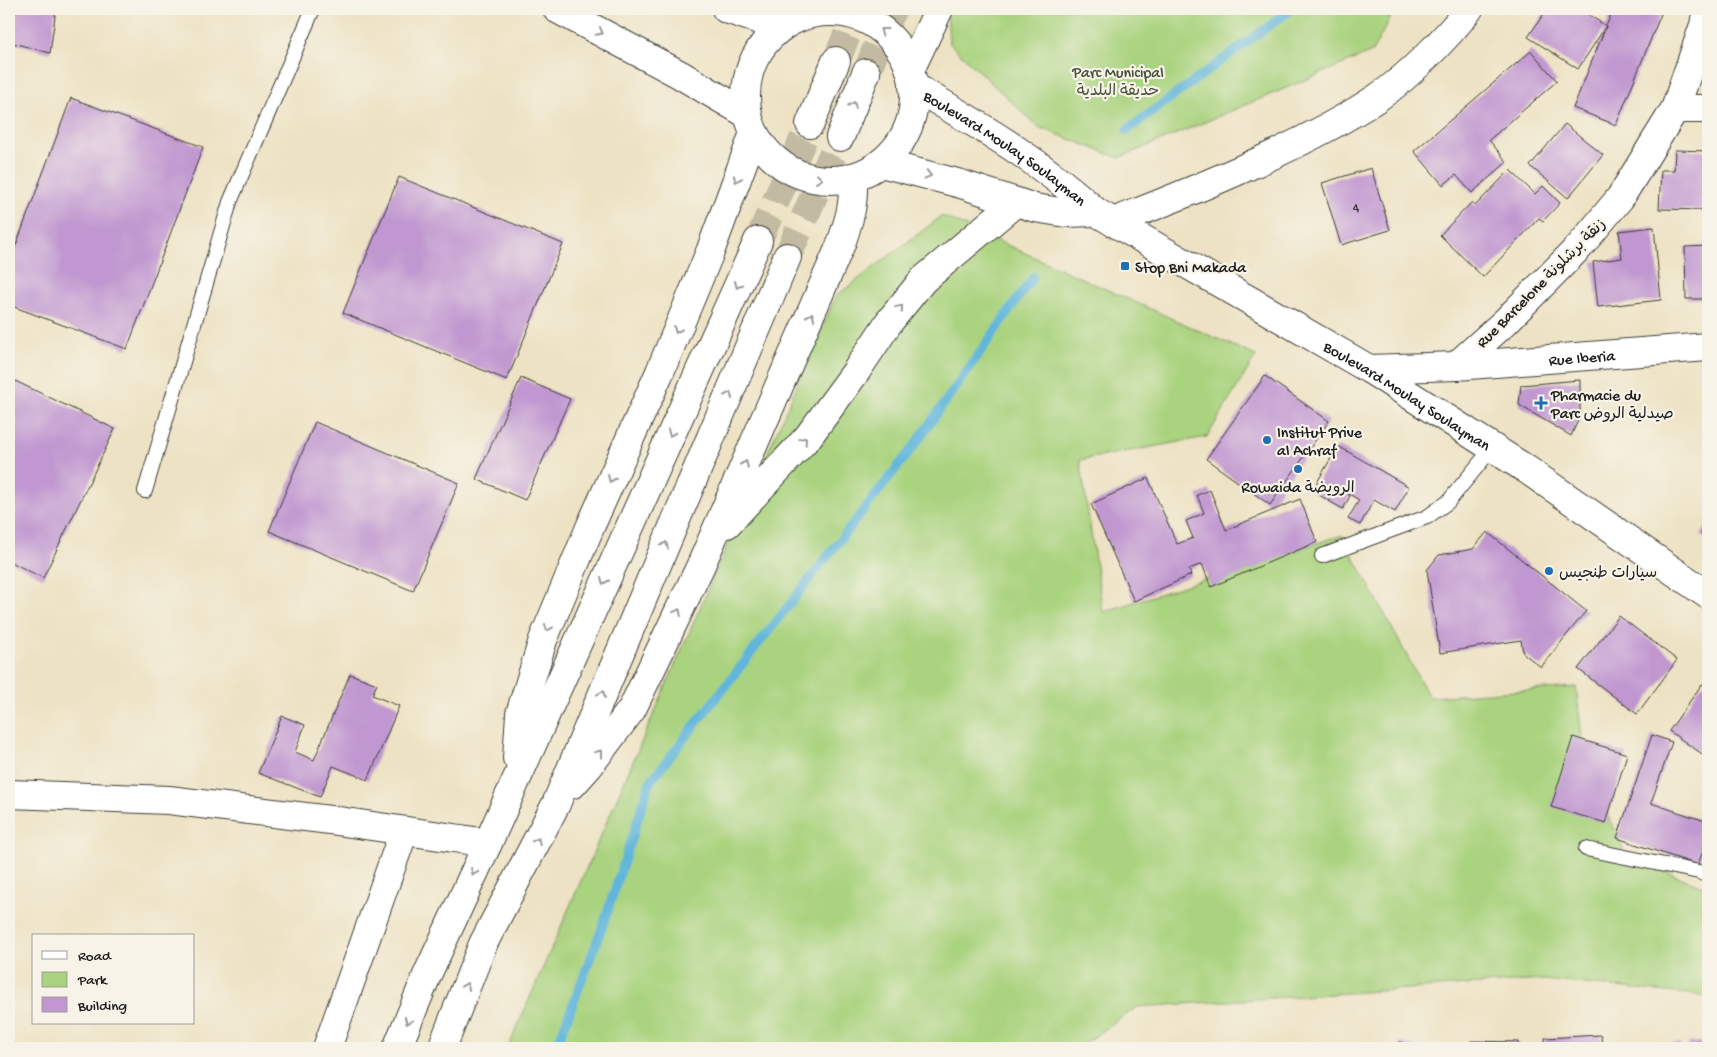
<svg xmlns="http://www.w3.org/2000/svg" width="1717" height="1057" font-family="'Gochi Hand','Playpen Sans Arabic',sans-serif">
<rect width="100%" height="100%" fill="#f7f3e8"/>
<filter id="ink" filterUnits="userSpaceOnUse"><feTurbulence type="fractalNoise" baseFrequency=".02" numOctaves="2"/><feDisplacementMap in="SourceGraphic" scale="10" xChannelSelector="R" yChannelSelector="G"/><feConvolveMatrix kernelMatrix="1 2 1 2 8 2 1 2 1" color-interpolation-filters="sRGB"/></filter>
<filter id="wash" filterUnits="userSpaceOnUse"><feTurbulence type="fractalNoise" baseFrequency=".0096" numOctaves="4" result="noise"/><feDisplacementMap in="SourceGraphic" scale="20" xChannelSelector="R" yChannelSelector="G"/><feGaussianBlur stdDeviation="1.12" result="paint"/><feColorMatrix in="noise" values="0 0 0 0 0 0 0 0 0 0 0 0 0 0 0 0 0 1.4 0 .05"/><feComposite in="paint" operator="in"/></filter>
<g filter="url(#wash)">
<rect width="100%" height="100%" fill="#ede2c3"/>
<g fill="#aad37f" stroke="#63784e">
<polygon points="947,9 1395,9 1372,52 1119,158 1038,127 949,43"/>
<polygon points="942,216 1256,356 1207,437 1080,460 1103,612 1342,535 1429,697 1576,687 1586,769 1626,856 1708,888 1708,996 1543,980 1137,1007 1078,1048 508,1048 836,296"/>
</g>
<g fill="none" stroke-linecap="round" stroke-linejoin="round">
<g stroke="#5eb5db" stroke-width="9">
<polyline points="1127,130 1292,9"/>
<polyline points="556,1048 602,928 650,782 914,446 1033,277"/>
</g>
</g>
<g id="blocks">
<g fill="#c097d0">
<polygon points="9,9 56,9 50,53 9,42"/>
<polygon points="1547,9 1580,9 1606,26 1578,69 1528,37"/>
<polygon points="1616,9 1663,9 1616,125 1573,108 1611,14 1613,15"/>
<polygon points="1531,51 1557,81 1489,140 1507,162 1472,193 1456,175 1443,185 1414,151"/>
<polygon points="71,98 203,147 127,349 9,305 9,264"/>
<polygon points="1565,124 1603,155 1568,198 1530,166"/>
<polygon points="1675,150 1708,151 1708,210 1659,209 1661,170 1674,170"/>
<polygon points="1371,168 1390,230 1341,245 1322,183"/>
<polygon points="1510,170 1535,194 1543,186 1560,203 1543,221 1539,218 1483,277 1440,235 1472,202 1475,206"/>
<polygon points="399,177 563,244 507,380 343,313"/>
<polygon points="1654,227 1661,300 1598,307 1593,262 1622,258 1619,231"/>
<polygon points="1708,246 1708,299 1686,299 1685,247"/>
<polygon points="1265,376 1329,421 1270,505 1206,459"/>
<polygon points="9,378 115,429 43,578 9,561"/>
<polygon points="521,378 570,399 525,500 476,479"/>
<polygon points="1580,380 1580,416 1571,436 1519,405 1521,385"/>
<polygon points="315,422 459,483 413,591 269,531"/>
<polygon points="1338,446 1409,487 1395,512 1374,500 1360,525 1348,519 1359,500 1344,491 1350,496 1343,509 1312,491"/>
<polygon points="1148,478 1177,544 1193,538 1186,521 1204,513 1197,495 1210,490 1226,530 1300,499 1317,542 1211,587 1202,564 1189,569 1191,575 1134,601 1091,504"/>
<polygon points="1708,525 1708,540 1701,535"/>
<polygon points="1487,532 1586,611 1541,667 1523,653 1521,640 1440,653 1427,570 1439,555 1473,549"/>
<polygon points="1619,616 1677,660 1637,714 1578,669"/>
<polygon points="350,674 377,684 372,695 399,706 368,780 333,766 320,797 258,773 282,716 305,725 295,752 314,760"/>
<polygon points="1702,684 1708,688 1708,758 1669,731"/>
<polygon points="1652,735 1672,742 1651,803 1708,822 1708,836 1698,865 1617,838"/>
<polygon points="1573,737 1627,754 1606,823 1551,807"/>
<polygon points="1601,1035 1602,1048 1545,1048 1545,1038"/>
<polygon points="1471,1041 1518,1042 1518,1048 1471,1048"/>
<polygon points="1708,1041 1708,1048 1689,1048 1688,1043"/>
<polygon points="1400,1042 1418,1048 1398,1048"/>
<polygon points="1681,1043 1681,1048 1629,1048 1629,1046"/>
</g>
</g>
</g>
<g filter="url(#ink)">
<use href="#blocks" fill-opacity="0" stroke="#3b3a35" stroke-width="1"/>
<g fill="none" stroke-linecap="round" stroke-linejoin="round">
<g stroke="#c3baa2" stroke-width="28" stroke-dasharray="28 14" stroke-linecap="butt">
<polyline points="836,61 858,9"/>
<polyline points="866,73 893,9"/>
<polyline points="758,241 810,124"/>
<polyline points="787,257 840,137"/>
</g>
<g stroke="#3b3a35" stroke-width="16">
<g id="lane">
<polyline points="145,491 230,202 313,9"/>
<polyline points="1322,556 1427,517 1448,502 1493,447"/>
<polyline points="1586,849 1699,872 1708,876"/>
</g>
</g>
<g stroke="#3b3a35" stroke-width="30">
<g id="street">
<polyline points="1675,109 1708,109"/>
<path d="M1113,222C1160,204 1207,185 1253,164C1295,145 1338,124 1377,98C1407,78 1447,38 1469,9"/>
<path id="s1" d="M1456,366L1708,347"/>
<polyline points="1369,369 1456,366 1505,322 1580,246 1620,198 1675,109 1704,25 1707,9"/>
<polyline points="9,794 169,800 338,821 488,843"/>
<polyline points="327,1048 404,831"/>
</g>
</g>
<g stroke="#3b3a35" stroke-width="30">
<g id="secondary">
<polyline points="557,9 679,74 747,114"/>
<polyline points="726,9 781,27"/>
<circle cx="830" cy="96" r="84"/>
<path id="s2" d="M913,86C977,124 1041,161 1096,212L1369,369L1526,469L1708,595"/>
<polyline points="881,163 961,184 1035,208 1066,213 1096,212"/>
</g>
</g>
<g stroke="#3b3a35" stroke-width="30">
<g id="highway">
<polyline points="805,15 807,9"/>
<polyline points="910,70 939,9"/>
<polyline points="810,124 836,61"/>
<polyline points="840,137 866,73"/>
<polyline points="727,524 808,437 855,373 889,322 923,280 1016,202"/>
<polyline points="517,758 520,714 543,640 591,525 659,374 710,252 754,133"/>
<path d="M573,784L589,766L632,709L701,565L841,244C850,217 854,205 853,177"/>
<polyline points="397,1048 428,973 488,843 758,241"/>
<polyline points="442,1048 483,944 556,804 787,257"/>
</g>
</g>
<use href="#lane" stroke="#fff" stroke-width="14"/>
<use href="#street" stroke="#fff" stroke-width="28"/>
<use href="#secondary" stroke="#fff" stroke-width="28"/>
<use href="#highway" stroke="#fff" stroke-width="28"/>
</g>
<defs><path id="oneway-chevron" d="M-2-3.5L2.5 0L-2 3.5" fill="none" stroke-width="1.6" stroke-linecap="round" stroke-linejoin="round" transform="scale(1.25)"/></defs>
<g stroke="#999">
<use href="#oneway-chevron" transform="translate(883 31) rotate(-142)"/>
<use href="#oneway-chevron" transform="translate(600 32) rotate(28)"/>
<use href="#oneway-chevron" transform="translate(853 105) rotate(-68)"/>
<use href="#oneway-chevron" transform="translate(928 175) rotate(15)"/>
<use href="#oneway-chevron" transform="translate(737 179) rotate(110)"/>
<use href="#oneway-chevron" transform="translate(819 179) rotate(7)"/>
<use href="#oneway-chevron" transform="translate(738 285) rotate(114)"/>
<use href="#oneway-chevron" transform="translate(900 308) rotate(-50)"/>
<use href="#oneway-chevron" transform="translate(811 316) rotate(-67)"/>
<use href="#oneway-chevron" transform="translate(677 330) rotate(113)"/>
<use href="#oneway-chevron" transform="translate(729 395) rotate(-67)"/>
<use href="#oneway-chevron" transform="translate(671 433) rotate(114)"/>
<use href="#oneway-chevron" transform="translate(804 440) rotate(-49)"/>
<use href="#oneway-chevron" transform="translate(745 464) rotate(-66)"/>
<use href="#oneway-chevron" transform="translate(611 479) rotate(114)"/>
<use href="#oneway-chevron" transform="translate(665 545) rotate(-67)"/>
<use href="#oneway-chevron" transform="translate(604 581) rotate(114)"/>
<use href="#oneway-chevron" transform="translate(678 612) rotate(-64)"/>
<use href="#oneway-chevron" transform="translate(548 628) rotate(112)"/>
<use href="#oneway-chevron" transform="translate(602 694) rotate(-67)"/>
<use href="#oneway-chevron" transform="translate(599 753) rotate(-53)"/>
<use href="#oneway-chevron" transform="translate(537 841) rotate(-63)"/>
<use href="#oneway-chevron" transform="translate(474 872) rotate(115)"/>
<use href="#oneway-chevron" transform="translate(466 986) rotate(-68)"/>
<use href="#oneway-chevron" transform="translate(408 1021) rotate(112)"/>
</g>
</g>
<g fill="#1f6fb2" stroke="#f7f3e8" stroke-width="2">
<rect x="1120" y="261" width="10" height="10" rx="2.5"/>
<path d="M1538.5 395.5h5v5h5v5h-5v5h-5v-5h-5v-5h5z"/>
<circle cx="1267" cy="440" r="5"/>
<circle cx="1298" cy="469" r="5"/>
<circle cx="1549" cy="571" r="5"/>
</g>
<g text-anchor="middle" stroke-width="4.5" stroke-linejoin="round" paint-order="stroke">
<g font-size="14" fill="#453b49">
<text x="1356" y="211">4</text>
</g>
<g font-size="16" fill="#47533a" stroke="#f7f3e8">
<text x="1118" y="77">Parc Municipal<tspan x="1118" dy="18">حديقة البلدية</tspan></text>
</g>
<g font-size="16" fill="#1c1c1c" stroke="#f7f3e8">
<text dy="6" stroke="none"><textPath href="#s2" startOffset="111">Boulevard Moulay Soulayman</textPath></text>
<text transform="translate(1540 282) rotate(-45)" y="6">Rue Barcelone زنقة برشلونة</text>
<text dy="6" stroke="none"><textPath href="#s1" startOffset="126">Rue Iberia</textPath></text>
<text dy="6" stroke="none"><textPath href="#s2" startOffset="584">Boulevard Moulay Soulayman</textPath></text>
</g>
<g font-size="16" fill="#1c1c1c" stroke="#f7f3e8" text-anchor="start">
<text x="1135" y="272">Stop Bni Makada</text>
<text x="1551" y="400">Pharmacie du<tspan x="1551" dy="18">Parc صيدلية الروض</tspan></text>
<text x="1277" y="437">Institut Prive<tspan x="1277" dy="18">al Achraf</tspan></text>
<text x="1298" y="492" text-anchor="middle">Rowaida الرويضة</text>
<text x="1559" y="577">سيارات طنجيس</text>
</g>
</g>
<rect width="1717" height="1057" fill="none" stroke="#f7f3e8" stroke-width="30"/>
<rect x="32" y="934" width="162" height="90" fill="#f7f3e8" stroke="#9f9d96"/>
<rect x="42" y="951" width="25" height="8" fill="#ffffff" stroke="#9f9d96"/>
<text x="78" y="960" font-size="15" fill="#1c1c1c">Road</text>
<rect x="42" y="972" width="25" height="15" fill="#aad37f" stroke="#9f9d96"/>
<text x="78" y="984" font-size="15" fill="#1c1c1c">Park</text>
<rect x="42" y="997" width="25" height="15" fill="#c097d0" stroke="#9f9d96"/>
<text x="78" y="1010" font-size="15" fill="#1c1c1c">Building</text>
</svg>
